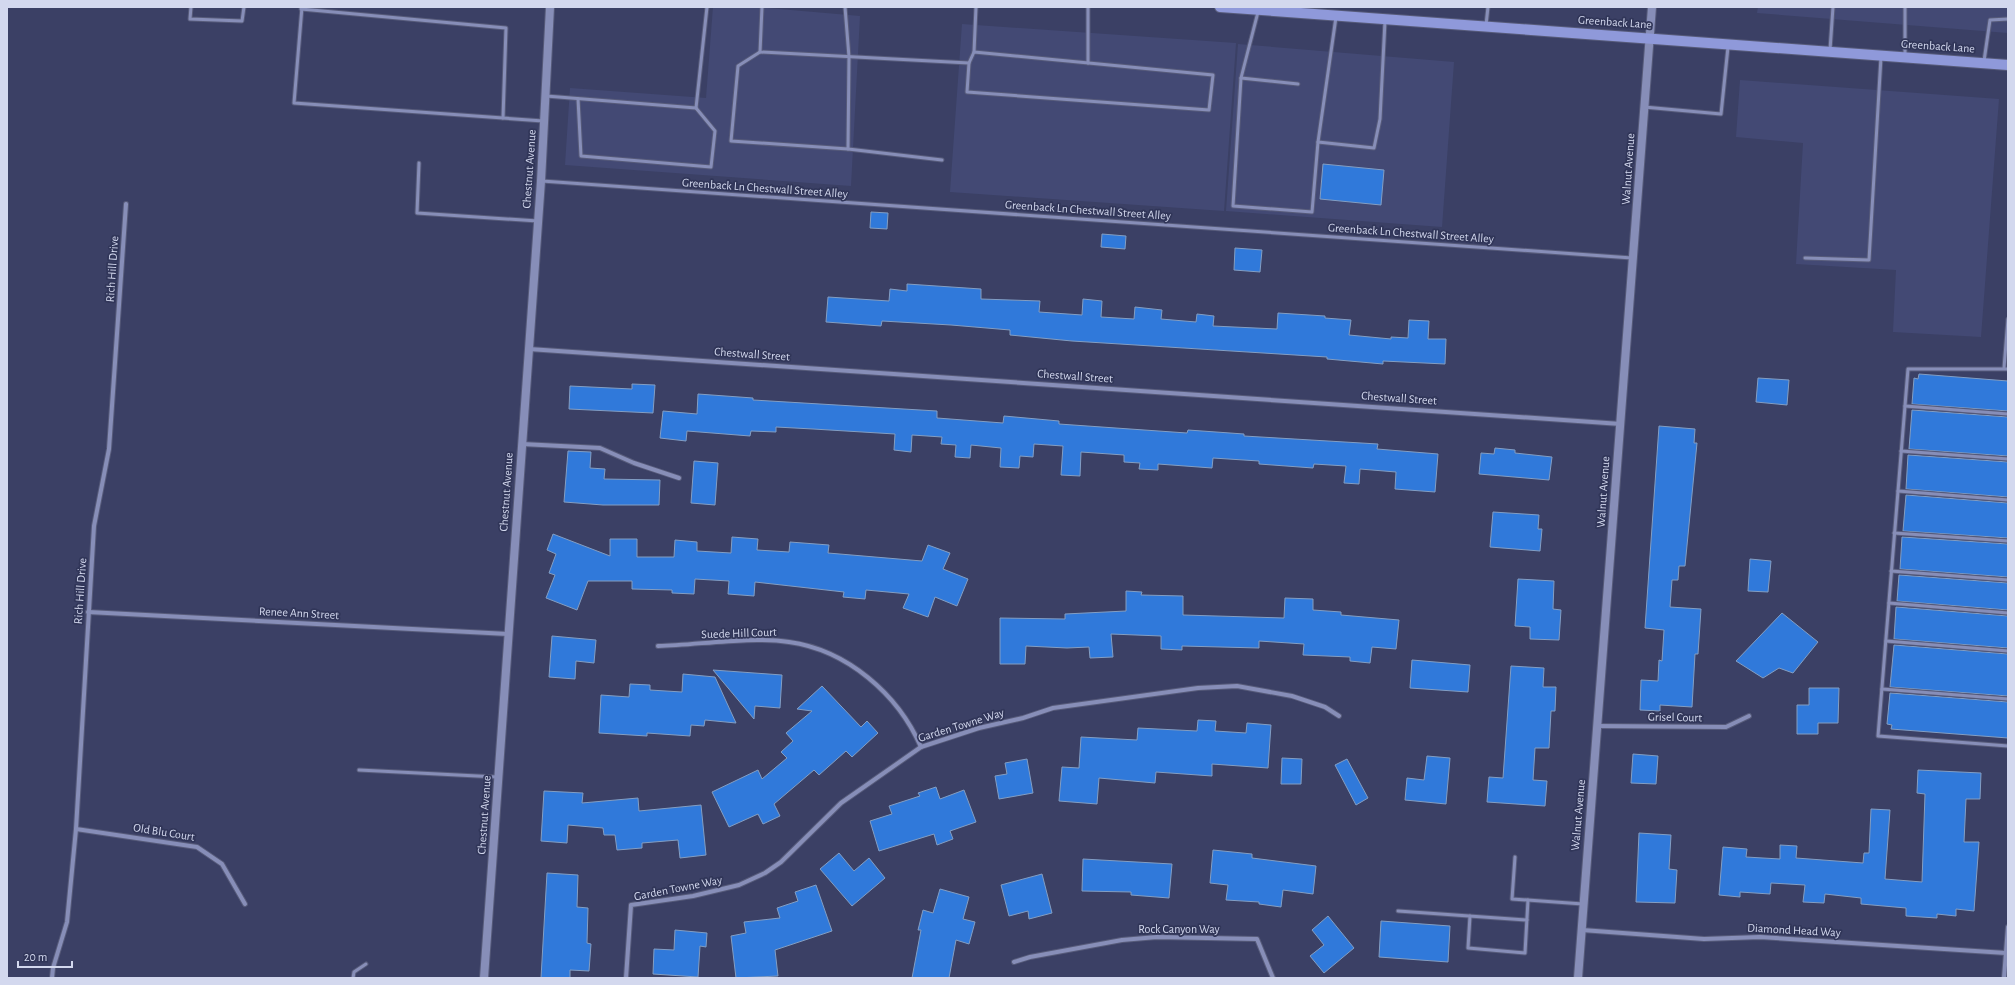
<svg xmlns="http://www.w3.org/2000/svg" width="2015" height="985" font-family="'Alegreya Sans',sans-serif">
<rect width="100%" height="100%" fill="#3b4065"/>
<g fill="#434974">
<polygon points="713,7 757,7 860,16 851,186 565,165 570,88 706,98"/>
<polygon points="1758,7 2008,7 2008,33 1757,13"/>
<polygon points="962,24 1236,43 1224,211 950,192"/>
<polygon points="1238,44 1454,62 1442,227 1226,211"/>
<polygon points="1740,80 1999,99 1981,337 1893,332 1896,270 1796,264 1803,143 1736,137"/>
</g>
<g fill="#3079da" stroke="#839ec3">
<polygon points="1323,164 1384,170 1381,205 1320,199"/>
<polygon points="871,212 888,213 887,229 870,228"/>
<polygon points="1102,234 1126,236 1125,249 1101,247"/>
<polygon points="1235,248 1262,250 1260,272 1234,270"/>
<polygon points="907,284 981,289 981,299 1040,301 1039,312 1082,315 1083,299 1102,301 1101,317 1134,319 1135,307 1162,310 1161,319 1196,322 1197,314 1214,316 1213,326 1277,329 1278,313 1325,316 1325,318 1351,320 1349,335 1391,339 1391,337 1408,338 1409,320 1429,321 1428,339 1446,339 1445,364 1383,361 1383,364 1327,359 1327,357 1072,341 1010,335 1010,330 951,325 882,321 881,326 826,322 828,297 889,301 890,289 907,291"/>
<polygon points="1919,374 2008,381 2008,411 1912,404 1914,378 1918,379"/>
<polygon points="1758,378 1789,380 1787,405 1756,402"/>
<polygon points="632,384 655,385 653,413 569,409 570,386 632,389"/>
<polygon points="698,394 753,398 753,400 937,411 937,418 1003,423 1004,416 1059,421 1059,424 1187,433 1188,430 1244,434 1244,436 1378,444 1377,449 1438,454 1435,492 1395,489 1396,472 1360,469 1359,484 1344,483 1346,466 1314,464 1313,468 1259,464 1259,461 1213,458 1212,468 1158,464 1158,470 1139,469 1140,463 1124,462 1124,455 1081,452 1080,476 1061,475 1063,446 1034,444 1033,457 1020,456 1019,468 1000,467 1001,448 971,445 970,458 955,457 956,445 941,444 942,437 912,435 911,452 894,450 895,434 813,429 776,427 776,432 751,431 750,436 687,431 686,441 660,438 663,411 697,414"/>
<polygon points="1912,410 2008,417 2008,456 1909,449"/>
<polygon points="1659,426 1695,429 1694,443 1697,443 1685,566 1679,566 1678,580 1672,580 1670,607 1701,609 1698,654 1695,654 1692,707 1660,705 1660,711 1640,710 1641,680 1658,681 1659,660 1662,661 1664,630 1645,628"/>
<polygon points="1495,448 1515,450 1515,453 1552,457 1549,480 1479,474 1481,453 1494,454"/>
<polygon points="568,451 591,452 590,468 605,469 604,479 660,480 659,505 603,505 564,502"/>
<polygon points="1908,455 2008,462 2008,497 1906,489"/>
<polygon points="694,461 718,463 715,505 691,503"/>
<polygon points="1906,495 2008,503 2008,538 1903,531"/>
<polygon points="1493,512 1539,515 1538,529 1542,529 1540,551 1490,547"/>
<polygon points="553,534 610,556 610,539 637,539 637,557 674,557 675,540 697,542 697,551 731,553 732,537 758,539 757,550 789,552 790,542 829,545 828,553 922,561 928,545 950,553 943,569 968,579 957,606 935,597 928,617 903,608 909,594 866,590 865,599 843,597 844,592 755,582 754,596 728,594 729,581 695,579 694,594 672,593 672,590 632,589 632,581 588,581 577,610 546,598 555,575 549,573 556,554 547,550"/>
<polygon points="1902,537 2008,544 2008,577 1900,569"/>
<polygon points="1750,559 1771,561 1768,592 1748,591"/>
<polygon points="1899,575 2008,583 2008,610 1897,601"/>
<polygon points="1518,579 1554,581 1553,609 1561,610 1559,640 1530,639 1530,627 1515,626"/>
<polygon points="1126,591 1142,592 1141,595 1183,596 1183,615 1284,618 1285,598 1313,599 1313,610 1341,612 1341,615 1399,620 1396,649 1372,647 1370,663 1350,661 1350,657 1303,655 1304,644 1259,641 1259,648 1182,646 1182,650 1161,649 1161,636 1111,634 1113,657 1090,658 1089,647 1067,648 1026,646 1025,664 1000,664 1000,618 1065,619 1065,614 1126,611"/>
<polygon points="1896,607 2008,616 2008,648 1894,639"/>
<polygon points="1782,613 1818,642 1793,673 1779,668 1763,678 1736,661"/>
<polygon points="552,636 596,640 594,663 576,661 575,679 549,677"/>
<polygon points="1894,645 2008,654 2008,696 1890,687"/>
<polygon points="1412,660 1470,665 1468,692 1410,688"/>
<polygon points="1511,666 1544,668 1543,687 1556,687 1555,711 1551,711 1549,748 1535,748 1533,780 1547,781 1545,806 1487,802 1489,777 1503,778"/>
<polygon points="713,670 782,675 780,708 755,706 754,719"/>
<polygon points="683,674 715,677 736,723 705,720 704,726 691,725 690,736 647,733 647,736 599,733 601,695 629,697 630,684 650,685 650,690 682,692"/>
<polygon points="822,686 861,727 867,721 878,733 852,757 846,751 819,775 814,770 774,804 780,816 763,824 758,814 729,827 712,792 758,770 762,779 787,758 781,752 793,741 786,733 812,711 797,709"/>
<polygon points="1809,688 1839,688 1838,723 1818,723 1818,734 1797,734 1797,705 1809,705"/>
<polygon points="1890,693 2008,702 2008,738 1891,729 1892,725 1887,724"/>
<polygon points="1198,720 1216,721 1215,731 1246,733 1247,723 1271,725 1268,768 1212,764 1212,776 1156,772 1155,783 1099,778 1097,804 1059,801 1062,767 1079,768 1081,737 1137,740 1138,728 1197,731"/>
<polygon points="1633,754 1658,756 1656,784 1631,783"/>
<polygon points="1427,756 1450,758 1446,804 1405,800 1407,778 1424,780"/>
<polygon points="1282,758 1302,759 1301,784 1281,784"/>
<polygon points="1027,759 1033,793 999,799 995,776 1007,774 1005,763"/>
<polygon points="1347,759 1368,798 1356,805 1335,765"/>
<polygon points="1918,770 1981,773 1980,799 1966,799 1964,842 1979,842 1974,911 1956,909 1956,916 1937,914 1937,918 1906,916 1906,908 1861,904 1861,898 1825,894 1824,903 1803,902 1805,885 1771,883 1770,894 1740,892 1740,897 1719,895 1723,847 1747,849 1746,857 1780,859 1780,845 1797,846 1796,858 1863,863 1864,853 1869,853 1871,809 1890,810 1885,879 1922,882 1925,794 1917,793"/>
<polygon points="936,787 940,799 964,790 976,822 950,831 953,839 937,845 934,834 879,851 870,821 892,814 889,806 920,796 918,793"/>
<polygon points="544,791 583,793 582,803 638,798 639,811 701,805 706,855 680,858 678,840 642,843 642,848 617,850 615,835 604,835 603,828 568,825 567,843 541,841"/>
<polygon points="1639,833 1671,835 1669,869 1677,870 1675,903 1636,902"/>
<polygon points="1213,850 1252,854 1252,858 1316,866 1313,894 1283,890 1281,907 1259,904 1259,902 1226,900 1228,885 1210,883"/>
<polygon points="839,853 854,871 869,858 885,878 852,906 820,869"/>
<polygon points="1083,859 1172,864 1169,898 1131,895 1131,892 1082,891"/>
<polygon points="547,873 578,875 577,907 588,908 587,943 591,944 589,971 570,970 570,978 541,978"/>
<polygon points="1042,874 1052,913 1029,919 1028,911 1009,916 1001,885"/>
<polygon points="816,885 832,931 775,950 778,976 736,978 731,936 746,933 744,922 780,918 777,908 798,901 795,892"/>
<polygon points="940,889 969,897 963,919 975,922 969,944 956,940 949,978 912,978 921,930 918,930 923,910 933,913"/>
<polygon points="1328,916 1354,948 1324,973 1310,956 1324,945 1312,930"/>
<polygon points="1381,921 1450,926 1448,962 1379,957"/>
<polygon points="675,930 707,933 706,947 700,946 698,977 653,974 654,949 674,950"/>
</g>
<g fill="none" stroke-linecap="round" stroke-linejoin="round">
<g stroke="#575b7a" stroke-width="5">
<g id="lane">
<polyline points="191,7 190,19 242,21 244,7"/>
<polyline points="302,7 294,103 543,121"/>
<polyline points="762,7 760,52 969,63"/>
<polyline points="1905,7 1905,55"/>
<polyline points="301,9 506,28 503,118"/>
<polyline points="1258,12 1241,78 1233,206 1312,212 1318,142 1374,148 1380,119 1385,21"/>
<polyline points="1486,25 1488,7"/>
<polyline points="1830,50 1833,7"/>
<polyline points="760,52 738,66 731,141 848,149 849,57 845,7"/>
<polygon points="974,52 1213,75 1209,110 967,92 969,63"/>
<polyline points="974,52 976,7"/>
<polyline points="1984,61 1990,20 2008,19"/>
<polyline points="1088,63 1088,7"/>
<polyline points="1241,78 1298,84"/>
<polyline points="546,96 696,108 707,7"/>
<polyline points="578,99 581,156 711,167 715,131 696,108"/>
<polyline points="1644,107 1721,114 1728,47"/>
<polyline points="1318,142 1336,17"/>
<polyline points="848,149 942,160"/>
<polyline points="419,163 417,213 538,221"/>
<polyline points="542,181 1632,258"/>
<polyline points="1805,258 1869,260 1881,57"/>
<polyline points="2004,368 2008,319"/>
<polyline points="2008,369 1908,369 1878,736 2008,746"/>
<polyline points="1905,406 2008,414"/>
<polyline points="1901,451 2008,459"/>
<polyline points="1898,491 2008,500"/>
<polyline points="1894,533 2008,541"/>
<polyline points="1891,571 2008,580"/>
<polyline points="1889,603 2008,613"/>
<polyline points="1886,641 2008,651"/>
<polyline points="1882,689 2008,699"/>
<polyline points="359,770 497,777"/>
<polyline points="1515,857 1512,899 1583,904"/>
<polyline points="1398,911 1527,920"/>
<polyline points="1470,916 1468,948 1525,953 1528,900"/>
<polyline points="353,978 354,972 366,964"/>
</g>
</g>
<g stroke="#575b7a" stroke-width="6">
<g id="street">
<polyline points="529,349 1621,424"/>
<polyline points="522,444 600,448 634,463 679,478"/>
<polyline points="88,612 508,634"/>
<path d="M658,646C699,645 749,636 789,642C847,650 898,694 921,747"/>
<polyline points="1597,726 1726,727 1749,716"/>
<polyline points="76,829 197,847 222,864 245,904"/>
<polyline points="1582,930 1704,939 1760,937 2006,953"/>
<polyline points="1014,962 1030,957 1122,940 1157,937 1257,939 1273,978"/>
<polyline points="52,978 53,968 67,922 76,829 94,526 109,449 126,204"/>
<polyline points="626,978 631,905 693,896 739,885 765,873 781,862 841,803 921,747 979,728 1023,718 1053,708 1198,688 1237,686 1292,696 1325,707 1339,716"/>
<polyline points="2004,978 2008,927"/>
</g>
</g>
<g stroke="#575b7a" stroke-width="10">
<g id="secondary">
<polyline points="484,978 541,181 550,7"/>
<polyline points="1578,978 1652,7"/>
</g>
</g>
<g stroke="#575b7a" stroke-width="12">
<polyline id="primary" points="1220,7 2008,65"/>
</g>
<use href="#lane" stroke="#878eb8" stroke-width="3"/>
<use href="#street" stroke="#878eb8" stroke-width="4"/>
<use href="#secondary" stroke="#878eb8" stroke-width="8"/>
<use href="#primary" stroke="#8f99da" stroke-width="10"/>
</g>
<g text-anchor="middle" stroke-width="3.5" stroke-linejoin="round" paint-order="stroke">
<g font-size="12" fill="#d3d8ee" stroke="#313659">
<text transform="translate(1615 22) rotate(4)" y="4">Greenback Lane</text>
<text transform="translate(1938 46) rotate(4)" y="4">Greenback Lane</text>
<text transform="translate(529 169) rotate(-86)" y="4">Chestnut Avenue</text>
<text transform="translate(1628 169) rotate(-86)" y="4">Walnut Avenue</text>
<text transform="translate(765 188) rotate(4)" y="4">Greenback Ln Chestwall Street Alley</text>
<text transform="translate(1088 210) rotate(4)" y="4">Greenback Ln Chestwall Street Alley</text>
<text transform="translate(1411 233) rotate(4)" y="4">Greenback Ln Chestwall Street Alley</text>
<text transform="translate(112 269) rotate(-86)" y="4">Rich Hill Drive</text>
<text transform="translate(752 354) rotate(4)" y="4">Chestwall Street</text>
<text transform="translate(1075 376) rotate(4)" y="4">Chestwall Street</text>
<text transform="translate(1399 398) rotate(4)" y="4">Chestwall Street</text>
<text transform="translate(506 492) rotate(-86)" y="4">Chestnut Avenue</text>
<text transform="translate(1603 492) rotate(-86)" y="4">Walnut Avenue</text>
<text transform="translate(80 591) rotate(-86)" y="4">Rich Hill Drive</text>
<text transform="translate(299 613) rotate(3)" y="4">Renee Ann Street</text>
<text transform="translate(739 633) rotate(-2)" y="4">Suede Hill Court</text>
<text transform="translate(1675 717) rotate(1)" y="4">Grisel Court</text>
<text transform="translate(961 725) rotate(-17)" y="4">Garden Towne Way</text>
<text transform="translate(484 815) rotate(-86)" y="4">Chestnut Avenue</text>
<text transform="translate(1578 815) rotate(-85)" y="4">Walnut Avenue</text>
<text transform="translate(164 832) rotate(9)" y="4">Old Blu Court</text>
<text transform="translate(678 888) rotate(-11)" y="4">Garden Towne Way</text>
<text x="1179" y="933">Rock Canyon Way</text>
<text transform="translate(1794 930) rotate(3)" y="4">Diamond Head Way</text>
</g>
</g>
<rect width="2015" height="985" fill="none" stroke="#d3d8ee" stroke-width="16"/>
<path d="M18 961v6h54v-6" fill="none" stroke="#d3d8ee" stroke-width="2"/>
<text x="24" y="961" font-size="12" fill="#d3d8ee" stroke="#313659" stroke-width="3" paint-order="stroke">20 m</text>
</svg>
